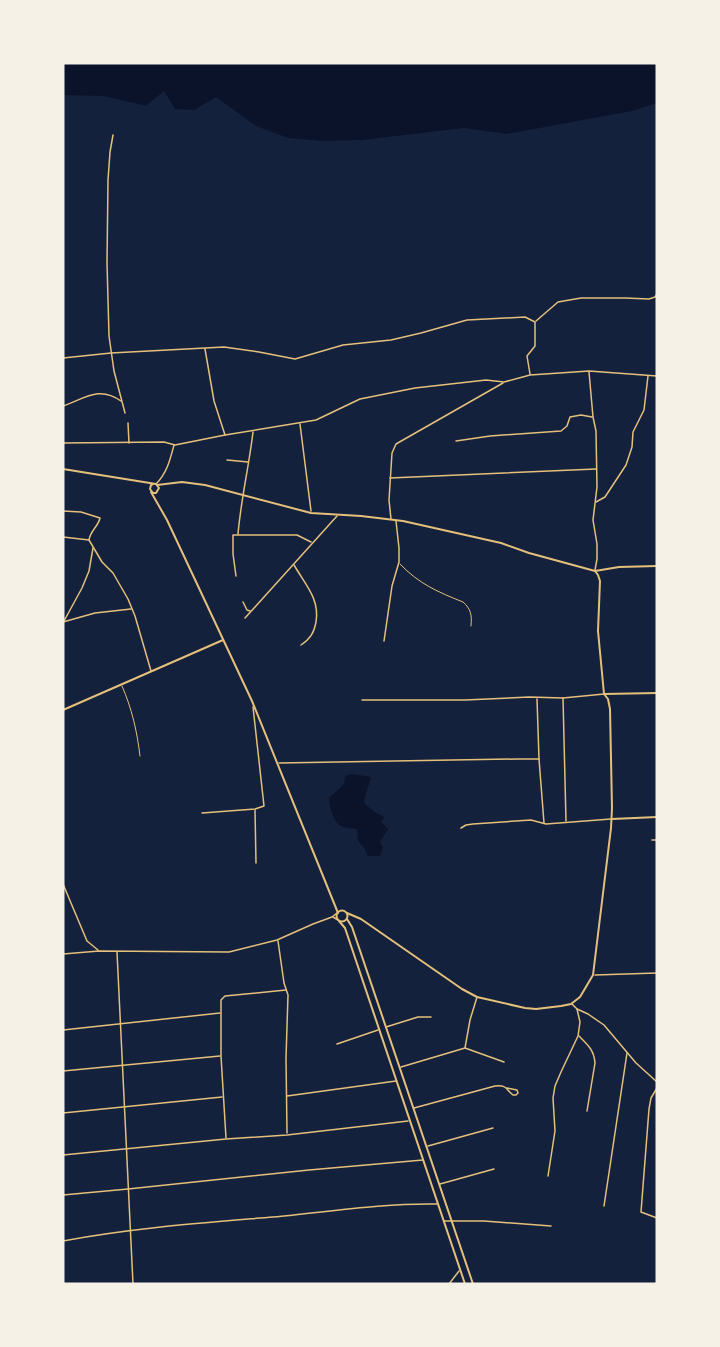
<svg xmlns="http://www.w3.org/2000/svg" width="720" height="1347" font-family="'IBM Plex Sans',sans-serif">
<rect width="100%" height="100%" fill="#14213d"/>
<g fill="#0b132b">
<polygon points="63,63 657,63 657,103 632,111 507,134 464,128 362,140 323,141 288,138 256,126 216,97 194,110 175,109 164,91 146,106 104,96 63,95"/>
<path d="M352,774L371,777C369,786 365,794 364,803L376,813L385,817L381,822L388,829L380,842L383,848L380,856H368L364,848L358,841L357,829C352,828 345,828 341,826C333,822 329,806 329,798L344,784L345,776Z"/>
</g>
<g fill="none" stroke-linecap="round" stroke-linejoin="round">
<g stroke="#e5c07b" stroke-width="1">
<path d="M400,564C419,584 438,592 463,602C471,609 472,615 471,626"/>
<path d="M122,686C132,709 137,731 140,756"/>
</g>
<g stroke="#e5c07b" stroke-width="1.5">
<polyline points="113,135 110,152 108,180 107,263 109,336 114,371 125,413"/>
<polyline points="536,321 558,302 581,298 625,298 649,299 655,297 657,294"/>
<polyline points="205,349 214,401 225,435"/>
<polyline points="63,358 111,353 224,347 259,352 295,359 343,345 391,340 421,333 467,320 525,317 535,322 535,346 527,356 530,374"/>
<polyline points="589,372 593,417 596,431 597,487 593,520 597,544 597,559 595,570"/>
<path d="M63,406C84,399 99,385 121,401"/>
<polyline points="128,423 129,443"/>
<polyline points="300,424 311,511"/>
<polyline points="456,441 490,436 561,431 567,426 570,417 581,415 592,417"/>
<polyline points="63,443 164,442 175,445 225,435 316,420 360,399 415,388 486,380 504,382 530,375 589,371 657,376"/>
<polyline points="227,460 248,462"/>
<polyline points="390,478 596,469"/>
<path d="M156,484C167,473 170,460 174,445"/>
<polyline points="596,502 605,497 626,465 632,447 633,432 644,410 648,376"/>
<path d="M63,511L81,512L100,518C98,527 90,531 89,540L63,537"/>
<polyline points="391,519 389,500 392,453 396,444 503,383"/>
<path d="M238,534C241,499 249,466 253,432"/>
<polyline points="89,540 102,562 113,573 128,599 135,616 151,671"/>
<path d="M294,565C305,584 320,599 316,622C314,633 310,639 301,645"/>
<polyline points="236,576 233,554 233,535 297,535 311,542"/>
<polyline points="243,602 247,610 250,611"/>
<polyline points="245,618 337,516"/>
<polyline points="64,621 82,588 89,571 93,548"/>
<polyline points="63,622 95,613 131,609"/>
<polyline points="384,641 392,586 399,562 399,548 396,521"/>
<polyline points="563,698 566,821"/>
<polyline points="537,699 539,759 544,823"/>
<polyline points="362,700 465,700 529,697 563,698 604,694"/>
<polyline points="279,763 517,759 539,759"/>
<polyline points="255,810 256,863"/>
<polyline points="202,813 255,809 264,806 253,707"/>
<polyline points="461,828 466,825 473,824 531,820 546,824 611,819"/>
<polyline points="652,840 657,840"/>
<polyline points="63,884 87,941 98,950"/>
<polyline points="333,917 338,920"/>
<polyline points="278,941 284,983 288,995 286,1058 287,1133"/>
<polyline points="117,952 133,1284"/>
<polyline points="63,954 99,951 229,952 277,940 313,924 332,917 337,913"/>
<polyline points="595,975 657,973"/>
<polyline points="572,1004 577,1009 588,1014 604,1025 636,1063 657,1082"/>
<polyline points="386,1027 418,1017 431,1017"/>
<polyline points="63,1030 220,1013"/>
<path d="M579,1036C588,1045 594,1050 595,1063L587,1111"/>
<polyline points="337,1044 378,1030"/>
<polyline points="465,1048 504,1062"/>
<polyline points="401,1067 465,1048 470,1020 477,997"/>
<polyline points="63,1071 220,1056"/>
<polyline points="657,1088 651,1098 649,1109 641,1212 657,1218"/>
<polyline points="287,1096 396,1081"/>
<path d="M414,1108L495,1086C508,1085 505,1089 513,1095H516L518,1093L517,1090L507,1088"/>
<polyline points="63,1113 222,1097"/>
<polyline points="226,1138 221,1056 221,1000 225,996 286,990"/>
<polyline points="428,1146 493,1128"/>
<polyline points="63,1155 226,1139 287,1135 408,1121"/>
<polyline points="548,1176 555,1131 553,1098 555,1086 561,1072 578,1036 580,1022 577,1009"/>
<polyline points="440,1184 494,1169"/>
<polyline points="63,1195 128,1189 309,1170 423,1160"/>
<polyline points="604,1206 627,1053"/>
<polyline points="444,1221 484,1221 551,1226"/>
<path d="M63,1241C132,1228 202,1223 273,1217C327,1212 382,1203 437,1204"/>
<polyline points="449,1284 459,1271"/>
</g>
<g stroke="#e5c07b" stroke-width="2">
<polyline points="157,485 182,482 205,485 311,513 361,516 403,521 501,543 529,553 595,571 619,567 657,566"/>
<polyline points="604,694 657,693"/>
<polyline points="63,710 223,640"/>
<polyline points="612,819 657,817"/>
<polyline points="347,913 361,919 462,989 477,997 525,1008 536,1009 561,1006 571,1004 580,997 593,975 611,828 612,808 610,709 608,699 604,694 598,631 600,581 598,575 595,571"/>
</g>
<g stroke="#e5c07b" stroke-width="2">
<polyline points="63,469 156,484 159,488 156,493 153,493 150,489 151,485 153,484"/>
<polyline points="151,492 167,520 252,701 338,913"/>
<circle cx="342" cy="916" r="5.5"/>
<polyline points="347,919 352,927 473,1284"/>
<polyline points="339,921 345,928 465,1284"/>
</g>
</g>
<rect width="720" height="1347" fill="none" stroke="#f6f1e7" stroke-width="129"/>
</svg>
